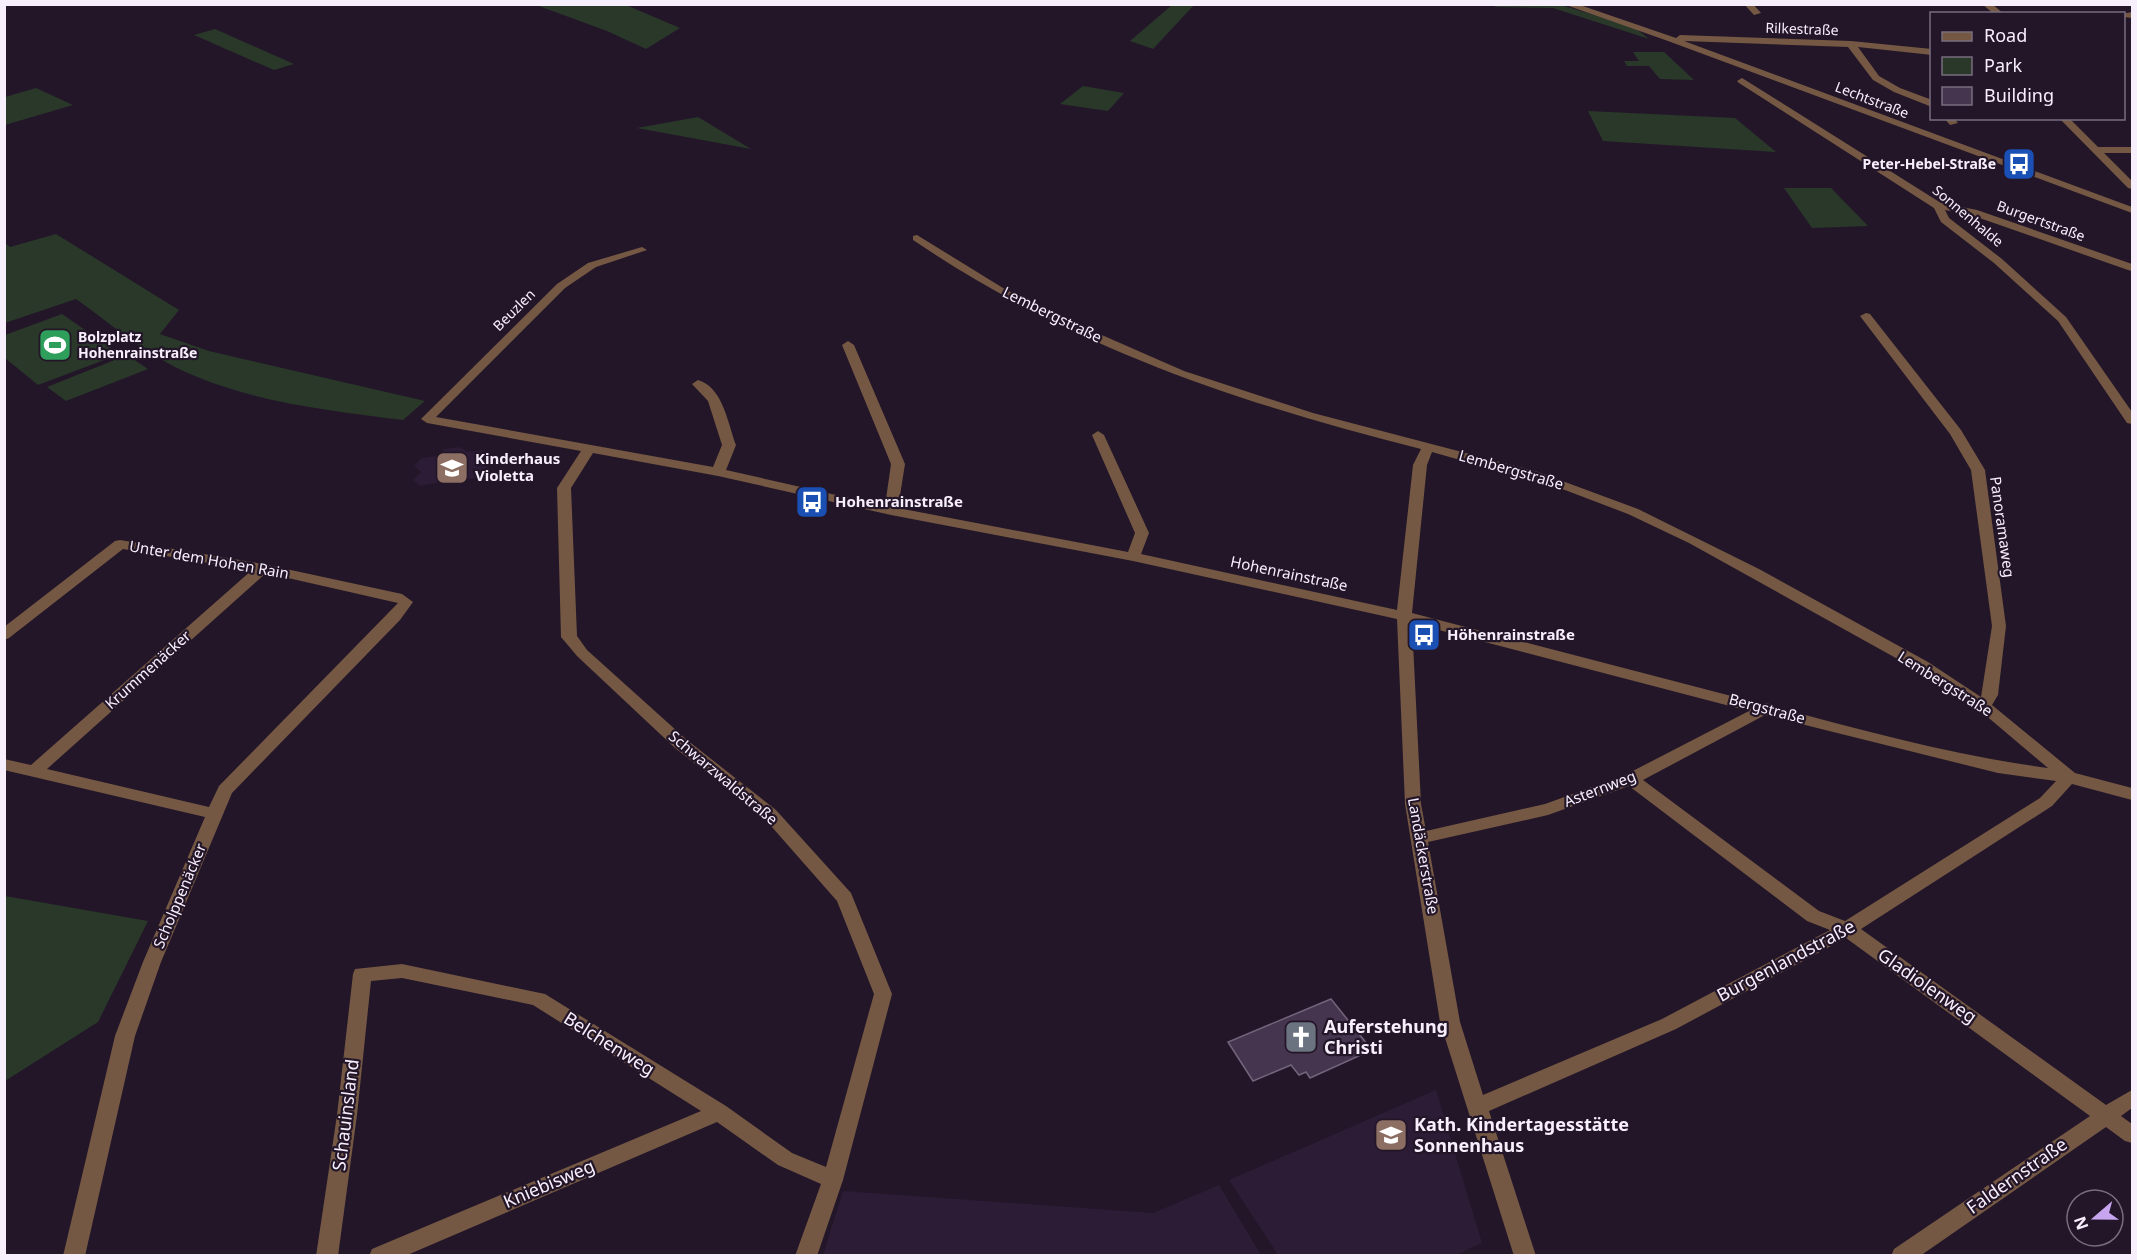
<svg xmlns="http://www.w3.org/2000/svg" width="2137" height="1260" font-family="'Noto Sans',sans-serif">
<rect width="100%" height="100%" fill="#231629"/>
<g fill="#2c1c35">
<polygon points="460,447 467,452 482,450 490,456 483,464 490,469 483,477 467,479 459,474 444,476 436,483 420,486 413,480 421,472 414,466 422,458 437,456 445,449"/>
<polygon points="1436,1090 1482,1243 1456,1255 1278,1255 1229,1180"/>
<polygon points="1219,1185 1261,1255 823,1255 843,1191 1153,1213"/>
</g>
<g fill="#293829">
<polygon points="536,5 626,5 680,28 646,49 607,31"/>
<polygon points="1172,5 1194,5 1153,49 1130,41"/>
<polygon points="1493,5 1561,5 1634,27 1649,39 1553,8 1496,7"/>
<polygon points="215,29 294,64 274,70 194,35"/>
<polygon points="1633,52 1664,52 1694,80 1660,79 1649,66 1627,66 1624,61 1639,61"/>
<polygon points="1083,86 1124,93 1108,111 1060,104"/>
<polygon points="36,88 73,105 5,125 5,97"/>
<polygon points="1588,111 1735,118 1776,152 1603,141"/>
<polygon points="698,117 751,149 637,128"/>
<polygon points="1784,188 1831,188 1868,226 1812,228"/>
<path d="M56,234L179,310L160,334L209,351L425,401L403,420C325,410 247,402 175,367C140,349 108,322 76,299L5,323V243L10,247Z"/>
<polygon points="62,314 120,354 38,385 5,358 5,335"/>
<polygon points="127,355 148,369 66,401 47,387"/>
<polygon points="5,896 148,921 98,1022 5,1081"/>
</g>
<polygon fill="#46354f" stroke="#73647b" stroke-width="1.5" points="1331,999 1372,1050 1310,1078 1306,1072 1299,1075 1291,1065 1253,1081 1228,1042"/>
<g fill="none" stroke-linecap="round" stroke-linejoin="round">
<g fill="#745843" fill-rule="evenodd">
<polygon points="1563,4 1577,4 1676,38 1680,35 1851,41 1932,49 1932,55 1858,47 1879,76 1900,88 1932,100 1932,107 1894,92 1873,80 1848,47 1684,41 2132,207 2132,213 1668,41"/>
<polygon points="1744,4 1753,4 1761,13 1754,15"/>
<polygon points="1982,4 1992,4 2004,14 1994,14"/>
<polygon points="2132,12 2132,18 2124,17 2124,14 2121,14"/>
<polygon points="1742,78 1941,203 1977,210 2132,264 2132,271 2128,270 1971,215 1945,210 1949,218 2002,259 2066,317 2132,412 2132,424 2127,423 2058,321 1994,263 1941,222 1934,208 1739,83 1737,81"/>
<polygon points="1944,118 1954,118 1958,123 1950,125"/>
<polygon points="2059,118 2069,118 2098,147 2132,147 2132,153 2104,153 2132,181 2132,189 2128,188"/>
<path d="M917,235L1003,288L1047,311L1184,371L1313,413L1538,472L1638,509L1759,569L1928,662L1981,697L1992,626L1971,470L1950,434L1860,316L1866,313L1870,314L1961,430L1985,470L2006,626L1998,695L1992,705L2075,773L2132,788V800L2072,784L2052,806L1861,929L2106,1105L2132,1090V1108L2121,1116L2132,1124V1143L2125,1141L2106,1127L1920,1256H1891L1894,1249L2090,1116L1846,938L1676,1029L1489,1111L1536,1256H1514L1440,1022L1405,804L1397,619L1133,561L891,515L718,476L593,453L571,488L577,636L587,650L687,740L776,810L851,893L892,994L843,1180L817,1256H795L821,1184L778,1165L717,1122L405,1256H369L372,1249L701,1111L533,1005L402,978L371,981L357,1115L338,1256H316L337,1115L353,974L355,969L402,964L545,994L726,1106L792,1153L826,1167L874,994L837,901L764,818L675,748L577,656L561,637L557,488L581,451L427,423L421,419L557,284L588,263L642,247L647,250L596,267L565,288L436,417L713,467L722,445L708,401L692,384L698,380C723,387 728,424 736,445L726,470L885,506L891,464L842,345L848,341L854,345L905,464L898,508L1128,552L1135,533L1092,435L1098,431L1104,435L1149,533L1141,554L1397,610L1413,465L1421,449C1236,402 1073,348 913,240V236ZM1432,452L1565,490L1628,514L1689,543L1939,682L1990,719L2048,768C1956,756 1865,731 1775,707L1767,703L1762,704L1412,613L1427,465ZM1412,623L1749,711L1625,775L1545,804L1426,831L1421,804ZM1765,715L1998,773L2056,781L2040,798L1845,921L1819,911L1643,780ZM1629,786L1807,921L1830,930L1662,1019L1483,1095L1460,1022L1428,842L1548,815Z"/>
<path d="M120,540L263,564L402,594L413,602L400,620L232,793L161,962L135,1036L85,1256H63L115,1036L143,962L205,817L4,770V759L31,765L252,570L123,549L9,638L4,640V627L115,541ZM266,573L398,603L219,786L209,807L47,769Z"/>
</g>
</g>
<defs>
<g id="bus-square" transform="scale(1.725)"><rect x="-9" y="-9" width="18" height="18" rx="4" fill="#1a4fb4" stroke="#231629"/><path d="M-5-6H5V4H4V6H2V4H-2V6H-4V4H-5ZM-3.5-4V0h7V-4ZM-3.5 1.2v1.5H-2V1.2ZM2 1.2v1.5H3.5V1.2Z" fill="#fff"/></g>
<g id="stadium-square" transform="scale(1.725)"><rect x="-9" y="-9" width="18" height="18" rx="4" fill="#2e9e5b" stroke="#231629"/><path d="M0-5a6.5 5 0 1 0 0 10a6.5 5 0 1 0 0-10ZM-3.5-1.8h7v3.6h-7Z" fill="#fff"/></g>
<g id="school-square" transform="scale(1.725)"><rect x="-9" y="-9" width="18" height="18" rx="4" fill="#8d6e63" stroke="#231629"/><path d="M0-5L7-2L0 1L-7-2ZM-4 1L0 2.5L4 1V4Q0 6-4 4Z" fill="#fff"/></g>
<g id="church-square" transform="scale(1.725)"><rect x="-9" y="-9" width="18" height="18" rx="4" fill="#6b7280" stroke="#231629"/><path d="M-1.2-6h2.4v3.5h3.3v2.4h-3.3V6h-2.4V-.1h-3.3v-2.4h3.3Z" fill="#fff"/></g>
</defs>
<g fill-rule="evenodd">
<use href="#bus-square" x="2019" y="164"/>
<use href="#stadium-square" x="55" y="345"/>
<use href="#school-square" x="452" y="468"/>
<use href="#bus-square" x="812" y="502"/>
<use href="#bus-square" x="1424" y="635"/>
<use href="#church-square" x="1301" y="1037"/>
<use href="#school-square" x="1391" y="1135"/>
</g>
<g text-anchor="middle" stroke-width="4.5" stroke-linejoin="round" paint-order="stroke">
<g font-size="14" fill="#f8effd" stroke="#231629">
<text transform="translate(1802 29) rotate(2)" y="5">Rilkestraße</text>
<text transform="translate(1872 100) rotate(21)" y="5">Lechtstraße</text>
<text transform="translate(1968 216) rotate(40)" y="5">Sonnenhalde</text>
<text transform="translate(2041 221) rotate(20)" y="5">Burgertstraße</text>
<text transform="translate(514 310) rotate(-45)" y="5">Beuzlen</text>
</g>
<g font-size="14" font-weight="bold" fill="#f8effd" stroke="#231629" text-anchor="end">
<text x="1996" y="169">Peter-Hebel-Straße</text>
<text x="78" y="342" text-anchor="start">Bolzplatz<tspan x="78" dy="16">Hohenrainstraße</tspan></text>
</g>
<g font-size="15" fill="#f8effd" stroke="#231629">
<text transform="translate(1052 315) rotate(26)" y="5">Lembergstraße</text>
<text transform="translate(1511 470) rotate(16)" y="5">Lembergstraße</text>
<text transform="translate(2002 527) rotate(82)" y="5">Panoramaweg</text>
<text transform="translate(209 560) rotate(10)" y="5">Unter dem Hohen Rain</text>
<text transform="translate(1289 574) rotate(12)" y="5">Hohenrainstraße</text>
<text transform="translate(148 670) rotate(-42)" y="5">Krummenäcker</text>
<text transform="translate(1945 684) rotate(32)" y="5">Lembergstraße</text>
<text transform="translate(1767 709) rotate(15)" y="5">Bergstraße</text>
<text transform="translate(723 778) rotate(40)" y="5">Schwarzwaldstraße</text>
<text transform="translate(1600 789) rotate(-21)" y="5">Asternweg</text>
<text transform="translate(1423 856) rotate(80)" y="5">Landäckerstraße</text>
<text transform="translate(180 896) rotate(-67)" y="5">Scholppenäcker</text>
</g>
<g font-size="15" font-weight="bold" fill="#f8effd" stroke="#231629" text-anchor="start">
<text x="475" y="464">Kinderhaus<tspan x="475" dy="17">Violetta</tspan></text>
<text x="835" y="507">Hohenrainstraße</text>
<text x="1447" y="640">Höhenrainstraße</text>
</g>
<g font-size="18" fill="#f8effd" stroke="#231629">
<text transform="translate(1786 961) rotate(-28)" y="6">Burgenlandstraße</text>
<text transform="translate(1927 986) rotate(35)" y="6">Gladiolenweg</text>
<text transform="translate(609 1044) rotate(32)" y="6">Belchenweg</text>
<text transform="translate(346 1115) rotate(-83)" y="6">Schauinsland</text>
<text transform="translate(2017 1176) rotate(-35)" y="6">Faldernstraße</text>
<text transform="translate(549 1184) rotate(-23)" y="6">Kniebisweg</text>
</g>
<g font-size="18" font-weight="bold" fill="#f8effd" stroke="#231629" text-anchor="start">
<text x="1324" y="1033">Auferstehung<tspan x="1324" dy="21">Christi</tspan></text>
<text x="1414" y="1131">Kath. Kindertagesstätte<tspan x="1414" dy="21">Sonnenhaus</tspan></text>
</g>
</g>
<rect width="2137" height="1260" fill="none" stroke="#f8effd" stroke-width="12"/>
<rect x="1930" y="12" width="195" height="108" fill="#231629" stroke="#786d7e" stroke-width="1.5"/>
<rect x="1942" y="32" width="30" height="9" fill="#745843" stroke="#786d7e" stroke-width="1.5"/>
<text x="1984" y="42" font-size="18" fill="#f8effd">Road</text>
<rect x="1942" y="57" width="30" height="18" fill="#293829" stroke="#786d7e" stroke-width="1.5"/>
<text x="1984" y="72" font-size="18" fill="#f8effd">Park</text>
<rect x="1942" y="87" width="30" height="18" fill="#46354f" stroke="#786d7e" stroke-width="1.5"/>
<text x="1984" y="102" font-size="18" fill="#f8effd">Building</text>
<g transform="translate(2095 1218) rotate(250)"><circle r="28" fill="#231629" stroke="#786d7e" stroke-width="1.5"/>
<path d="M0-4.5L10 22L0 15L-10 22Z" fill="#c7a6ef"/>
<text y="-9" font-size="16" font-weight="bold" text-anchor="middle" fill="#f8effd">N</text>
</g>
</svg>
